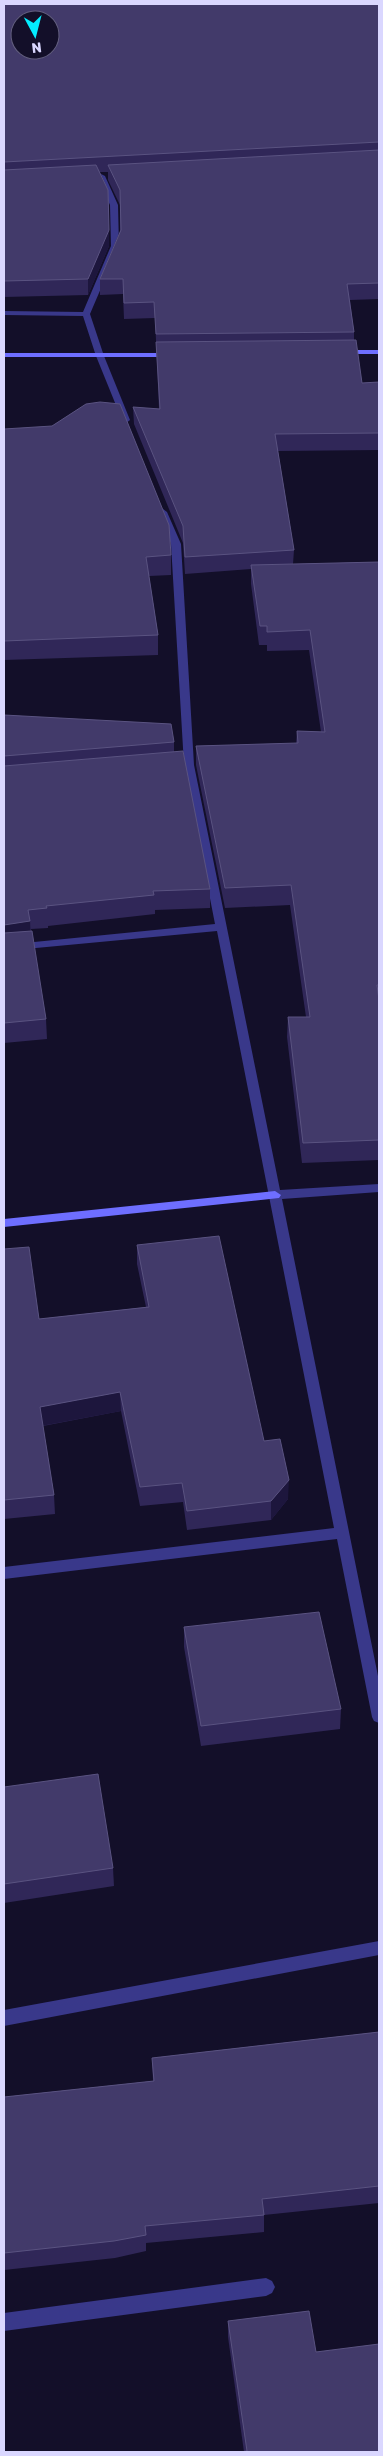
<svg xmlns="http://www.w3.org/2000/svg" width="383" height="2456" font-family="Rubik,sans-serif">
<rect width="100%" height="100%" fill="#130f29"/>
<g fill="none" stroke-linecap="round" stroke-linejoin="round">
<g fill="#39388a" fill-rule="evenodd">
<polygon points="101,174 105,176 118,205 119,246 90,314 104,356 130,420 126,423 122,420 96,356 83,316 4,315 4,311 83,312 111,246 110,205 97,176"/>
<polygon points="163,509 167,512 181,544 194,765 280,1190 379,1184 379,1192 282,1199 379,1681 379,1723 374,1721 372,1717 337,1539 4,1579 4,1567 334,1528 217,931 4,951 4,945 215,924 184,765 171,544 159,512"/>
<polygon points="379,1941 379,1955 4,2026 4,2010"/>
<polygon points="266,2278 272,2281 275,2287 272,2293 266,2296 4,2331 4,2313"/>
</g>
<g fill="#6e6eff" fill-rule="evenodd">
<rect x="339" y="350" width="40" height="4"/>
<polygon points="4,353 172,353 176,355 172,357 4,357"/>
<polygon points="275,1191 281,1195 279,1198 4,1227 4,1219"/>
</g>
</g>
<g fill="#302758">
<polygon points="4,4 379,4 379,299 350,300 354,332 354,340 362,383 379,382 379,450 278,451 294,550 293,564 379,562 379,1160 302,1163 287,1037 288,1017 306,1017 290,905 225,908 196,765 196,746 296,744 297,731 321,732 309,650 267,651 267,645 259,645 251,584 251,569 185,574 183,543 134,424 133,407 159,409 155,318 124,319 123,294 100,295 100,279 120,231 120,205 108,180 108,172 100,172 108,190 109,246 88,295 4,297"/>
<polygon points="4,429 171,555 171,575 149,576 158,635 158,655 4,660"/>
<polygon points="4,715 174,742 174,752 210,889 210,908 155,910 155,914 48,926 48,928 31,929 46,1019 47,1039 4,1043"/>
<polygon points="137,1245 264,1441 288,1499 271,1520 187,1530 183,1502 140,1506 121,1411 43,1426 54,1495 55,1514 4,1519 4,1249 39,1319 146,1307 137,1264"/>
<polygon points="184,1627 341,1709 340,1729 201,1746 184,1647"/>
<polygon points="4,1787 113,1868 114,1886 4,1903"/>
<polygon points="379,2032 379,2203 264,2215 264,2232 146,2243 146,2251 115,2258 4,2270 4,2097 153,2081 152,2058"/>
<polygon points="228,2321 316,2352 379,2452 244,2452 228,2337"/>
</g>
<g fill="#1d163d">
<polygon points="109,230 109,246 88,295 88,279"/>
<polygon points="30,921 31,940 4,945 4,925"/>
<polygon points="120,1392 121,1411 41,1426 40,1407"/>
<polygon points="289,1480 288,1499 271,1520 271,1501"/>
</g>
<g fill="#423a6a" stroke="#5a5381" fill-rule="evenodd">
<path d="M4,4H379V142L4,162ZM20,20H50V50H20Z"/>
<polygon points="379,150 379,283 347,284 354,332 156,334 154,302 124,303 123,279 100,279 121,230 120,190 108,165"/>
<polygon points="96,165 108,190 109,230 88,279 4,281 4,170"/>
<polygon points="356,340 362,383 379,382 379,433 275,434 294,550 185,557 183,526 133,407 160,409 156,342"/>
<polygon points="100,402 120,404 169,525 171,555 146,557 158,635 4,641 4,429 52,426 86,404"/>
<polygon points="379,562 379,985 377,985 379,1000 379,1140 303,1143 288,1017 310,1017 291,885 225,888 196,746 298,743 297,731 325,732 310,630 267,632 267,626 260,626 251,565"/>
<polygon points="4,715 171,724 174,742 4,756"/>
<polygon points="183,751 210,889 153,891 154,895 46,906 47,908 28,910 30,921 4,925 4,766"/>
<polygon points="32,931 46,1019 4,1023 4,933"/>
<polygon points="219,1236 264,1441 280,1439 289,1480 271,1501 187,1511 182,1483 140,1487 120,1392 40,1407 54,1495 4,1500 4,1249 29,1247 39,1319 149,1307 137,1245"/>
<polygon points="319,1612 341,1709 201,1726 184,1627"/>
<polygon points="98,1774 113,1868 4,1884 4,1787"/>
<polygon points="379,2032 379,2186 262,2199 264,2215 145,2226 146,2235 114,2241 4,2253 4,2097 154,2081 152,2058"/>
<polygon points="309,2311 316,2352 379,2344 379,2452 241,2452 247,2451 228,2321"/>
</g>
<rect width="383" height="2456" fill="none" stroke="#dad7ff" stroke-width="10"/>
<g transform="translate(35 35) rotate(173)"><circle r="24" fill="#130f29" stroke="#635f7f"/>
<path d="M0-4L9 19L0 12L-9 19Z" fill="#03edff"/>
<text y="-8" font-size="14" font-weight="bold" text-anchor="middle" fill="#dad7ff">N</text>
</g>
</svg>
